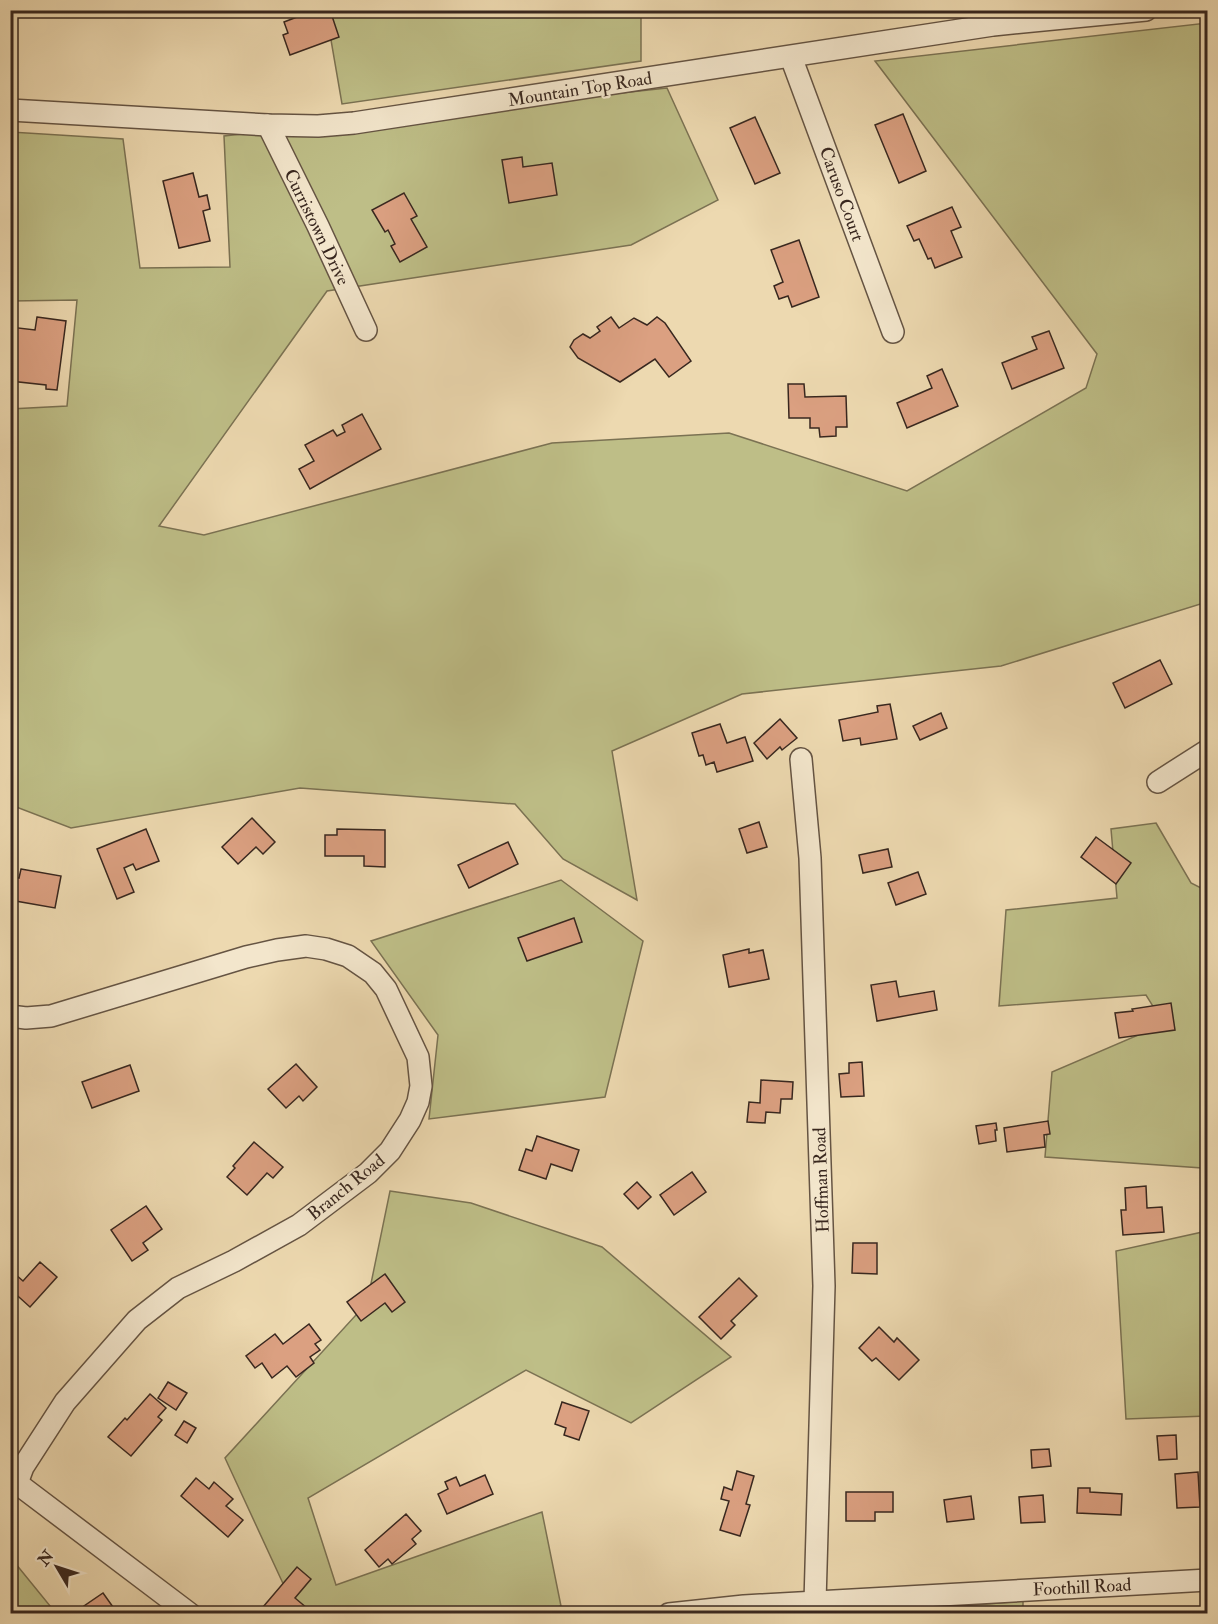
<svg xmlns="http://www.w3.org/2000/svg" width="1218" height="1624" font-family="'IM FELL Double Pica',serif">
<rect width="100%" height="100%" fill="#edd9b0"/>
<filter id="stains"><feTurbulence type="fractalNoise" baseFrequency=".00333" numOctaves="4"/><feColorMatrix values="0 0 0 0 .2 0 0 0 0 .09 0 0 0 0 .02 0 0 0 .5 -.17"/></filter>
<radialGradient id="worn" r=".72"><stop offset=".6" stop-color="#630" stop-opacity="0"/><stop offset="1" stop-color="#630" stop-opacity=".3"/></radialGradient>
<g fill="#bebe87" stroke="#7b7253" stroke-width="1.5">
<polygon points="326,11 641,11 641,61 342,104"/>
<polygon points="1207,23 1207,602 1001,666 742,694 612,751 637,900 563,859 515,804 300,788 71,828 11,805 10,409 67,406 77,300 11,301 11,132 123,139 140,268 230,267 224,136 667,88 718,200 631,245 327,291 159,526 204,535 552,443 729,433 907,491 1086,388 1097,354 875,61"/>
<polygon points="1156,823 1191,883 1207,891 1207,1193 1202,1168 1045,1157 1052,1072 1164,1024 1146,995 999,1006 1006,910 1117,898 1111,829"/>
<polygon points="561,880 643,941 605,1097 429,1119 438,1035 371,941"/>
<polygon points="390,1191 471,1203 602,1247 731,1357 631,1423 526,1370 308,1498 336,1585 542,1512 561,1606 537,1613 294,1613 286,1590 225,1458 367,1303"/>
<polygon points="1207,1231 1207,1416 1126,1419 1116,1251"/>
<polygon points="11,1558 55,1612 52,1614 11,1613"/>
<polygon points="1023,1601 1023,1613 887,1613 887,1612"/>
</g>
<g fill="#dba081" stroke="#38271f" stroke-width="1.5">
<polygon points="294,10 330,10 339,37 290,55 283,35 288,33 284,22 297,17"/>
<polygon points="903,114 926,171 899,183 875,125"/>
<polygon points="755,117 780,173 755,184 730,128"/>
<polygon points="522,157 523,167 552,163 557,195 509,203 502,160"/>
<polygon points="193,173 199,197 207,195 210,209 203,211 210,241 179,248 163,181"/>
<polygon points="404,193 417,216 411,219 427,247 400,262 391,246 395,244 388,230 385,232 372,210"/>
<polygon points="952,207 961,227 951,231 962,257 935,268 931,258 928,259 919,239 914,241 907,226"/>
<polygon points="799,240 819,297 792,307 788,296 779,299 774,286 783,282 771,250"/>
<polygon points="37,317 66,321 57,390 46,389 46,385 10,381 10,327 35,330"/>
<polygon points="611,317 619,328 634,318 647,325 657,317 665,323 691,361 669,377 655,359 620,382 578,358 570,347 574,340 583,334 590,338 600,331 597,327"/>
<polygon points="1049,331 1064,368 1012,389 1002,363 1037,349 1032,337"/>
<polygon points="942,369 958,406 907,428 897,403 932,388 927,376"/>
<polygon points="788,384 804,384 805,397 846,396 847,427 836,427 836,436 820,437 819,428 810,428 810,418 789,418"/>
<polygon points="362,414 381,449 310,489 299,469 314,461 305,445 333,430 337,436 345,432 342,425"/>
<polygon points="1160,660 1172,684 1125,708 1113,683"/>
<polygon points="890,704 897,739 861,745 860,738 843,741 839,720 878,712 877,706"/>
<polygon points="941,713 947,728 920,740 913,726"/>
<polygon points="780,719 797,738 782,750 780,747 767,759 754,743"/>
<polygon points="720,724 727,743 745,737 753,761 717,772 714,762 706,765 703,755 699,756 692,733"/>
<polygon points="252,818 275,842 263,854 256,847 238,864 222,847"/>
<polygon points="759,822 767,847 747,853 739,829"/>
<polygon points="146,829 159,861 136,870 133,864 124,868 134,892 117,899 97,849"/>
<polygon points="337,829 385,830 385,867 364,866 364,856 325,856 325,835 337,835"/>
<polygon points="1096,837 1131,863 1116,884 1081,857"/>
<polygon points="508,842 518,864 469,888 458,865"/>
<polygon points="888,849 892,867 863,873 859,855"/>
<polygon points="21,869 61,876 55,908 10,900 10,876 19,878"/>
<polygon points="918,872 926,894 896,905 888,883"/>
<polygon points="574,918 582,942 527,961 518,938"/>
<polygon points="749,949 749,953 763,950 769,979 729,987 723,955"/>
<polygon points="896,981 899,997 934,991 937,1010 877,1021 871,985"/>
<polygon points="1171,1003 1175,1030 1119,1038 1115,1013 1133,1011 1132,1009"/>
<polygon points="862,1062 864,1096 841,1097 839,1074 849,1073 849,1063"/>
<polygon points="296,1064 317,1087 303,1101 299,1096 286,1108 268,1089"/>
<polygon points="130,1065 139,1091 92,1108 82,1082"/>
<polygon points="761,1080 793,1082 792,1099 781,1099 780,1113 766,1112 765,1123 747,1122 749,1102 760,1103"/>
<polygon points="1048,1121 1050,1134 1044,1135 1045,1147 1007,1152 1004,1128"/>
<polygon points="996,1123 997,1130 995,1130 996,1141 979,1144 976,1126"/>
<polygon points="537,1136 579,1150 572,1171 551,1164 546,1179 519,1170 526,1149 532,1151"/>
<polygon points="254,1142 283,1167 273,1178 267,1173 247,1195 227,1177 235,1168 233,1166"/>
<polygon points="692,1172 706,1192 674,1215 660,1195"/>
<polygon points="637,1182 651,1197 638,1209 624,1194"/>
<polygon points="1146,1186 1147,1208 1162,1207 1164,1232 1123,1235 1121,1210 1126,1210 1125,1188"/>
<polygon points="146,1206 162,1229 143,1243 148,1250 132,1261 111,1230"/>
<polygon points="853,1243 877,1243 877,1274 852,1273"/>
<polygon points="40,1262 57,1277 30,1307 10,1289 10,1280 15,1274 23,1281"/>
<polygon points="385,1274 405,1302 392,1312 385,1303 361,1321 347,1302"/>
<polygon points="739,1278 757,1296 731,1321 735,1325 721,1339 699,1317"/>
<polygon points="309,1324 321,1340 315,1344 320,1350 310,1357 314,1363 296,1377 287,1366 272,1378 262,1363 255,1368 246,1356 275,1334 283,1344"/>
<polygon points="879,1327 894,1342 897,1338 919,1360 899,1380 876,1358 872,1361 859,1348"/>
<polygon points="168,1382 187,1393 176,1410 158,1398"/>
<polygon points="150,1394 166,1408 158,1417 162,1420 131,1456 108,1437 125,1418 127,1420"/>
<polygon points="562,1402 589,1411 579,1440 564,1435 566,1428 555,1424"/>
<polygon points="184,1421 196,1428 187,1443 175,1435"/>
<polygon points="1176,1435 1177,1459 1159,1460 1157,1436"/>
<polygon points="1049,1449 1051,1466 1032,1468 1031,1450"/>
<polygon points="737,1471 754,1476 746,1504 750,1505 740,1536 720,1530 729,1501 721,1499 724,1487 732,1490"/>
<polygon points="1198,1472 1200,1507 1177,1508 1175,1474"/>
<polygon points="485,1475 493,1494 447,1514 438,1494 448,1489 445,1482 456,1477 460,1486"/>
<polygon points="196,1478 209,1489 214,1482 233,1499 226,1506 243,1520 228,1537 181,1496"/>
<polygon points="1078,1488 1090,1488 1090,1492 1122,1494 1121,1515 1077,1513"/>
<polygon points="846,1492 893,1492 893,1512 875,1512 875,1521 846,1521"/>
<polygon points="1043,1495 1045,1522 1021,1523 1019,1497"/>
<polygon points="971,1496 974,1519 947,1522 944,1500"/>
<polygon points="406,1514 421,1531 412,1539 416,1544 392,1564 388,1559 379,1567 365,1550"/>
<polygon points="297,1567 311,1579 295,1598 314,1614 270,1614 263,1607"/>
<polygon points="103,1593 118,1614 89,1614 84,1606"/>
</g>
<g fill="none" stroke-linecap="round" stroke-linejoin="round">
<g stroke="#655443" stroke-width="24">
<g id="minor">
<polyline points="791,57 893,332"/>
<polyline points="10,110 268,125 318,126 354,123 993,25 1146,10"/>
<polyline points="268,125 318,226 366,330"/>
<polyline points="801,759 810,858 824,1286 815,1602"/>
<polyline points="1158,782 1208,750"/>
<polyline points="10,1016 26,1018 51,1016 246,957 277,950 306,946 326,949 348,956 373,973 386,989 418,1057 421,1086 418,1102 410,1120 390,1151 368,1173 299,1225 234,1261 178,1288 137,1320 65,1402 23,1467 17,1483"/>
<polyline points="10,1478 190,1614"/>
<polyline points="669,1614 744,1606 1208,1580"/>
</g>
</g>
<use href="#minor" stroke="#f3e6cc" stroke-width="21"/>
</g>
<g text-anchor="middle" stroke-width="4.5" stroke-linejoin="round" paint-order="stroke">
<g font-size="18" fill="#38271f" stroke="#f3e6cc">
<text transform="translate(580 89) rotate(-9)" y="6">Mountain Top Road</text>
<text transform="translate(842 194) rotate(70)" y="6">Caruso Court</text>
<text transform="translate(317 227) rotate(64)" y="6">Curristown Drive</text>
<text transform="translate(821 1180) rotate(-92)" y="6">Hoffman Road</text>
<text transform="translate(346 1187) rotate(-39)" y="6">Branch Road</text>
<text transform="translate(1082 1587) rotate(-3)" y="6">Foothill Road</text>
</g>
</g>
<rect width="1218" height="1624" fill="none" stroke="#edd9b0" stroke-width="36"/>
<rect x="12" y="12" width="1194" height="1600" fill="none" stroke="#38271f" stroke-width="3"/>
<rect x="18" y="18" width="1182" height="1588" fill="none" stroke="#38271f" stroke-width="1.5"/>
<g transform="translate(57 1567) rotate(309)" stroke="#f3e6cc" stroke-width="4.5" paint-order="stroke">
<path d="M0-4.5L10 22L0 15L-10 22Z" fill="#38271f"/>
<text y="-9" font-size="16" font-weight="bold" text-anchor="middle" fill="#38271f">N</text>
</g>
<rect width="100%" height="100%" filter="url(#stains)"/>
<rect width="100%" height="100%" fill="url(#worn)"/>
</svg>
